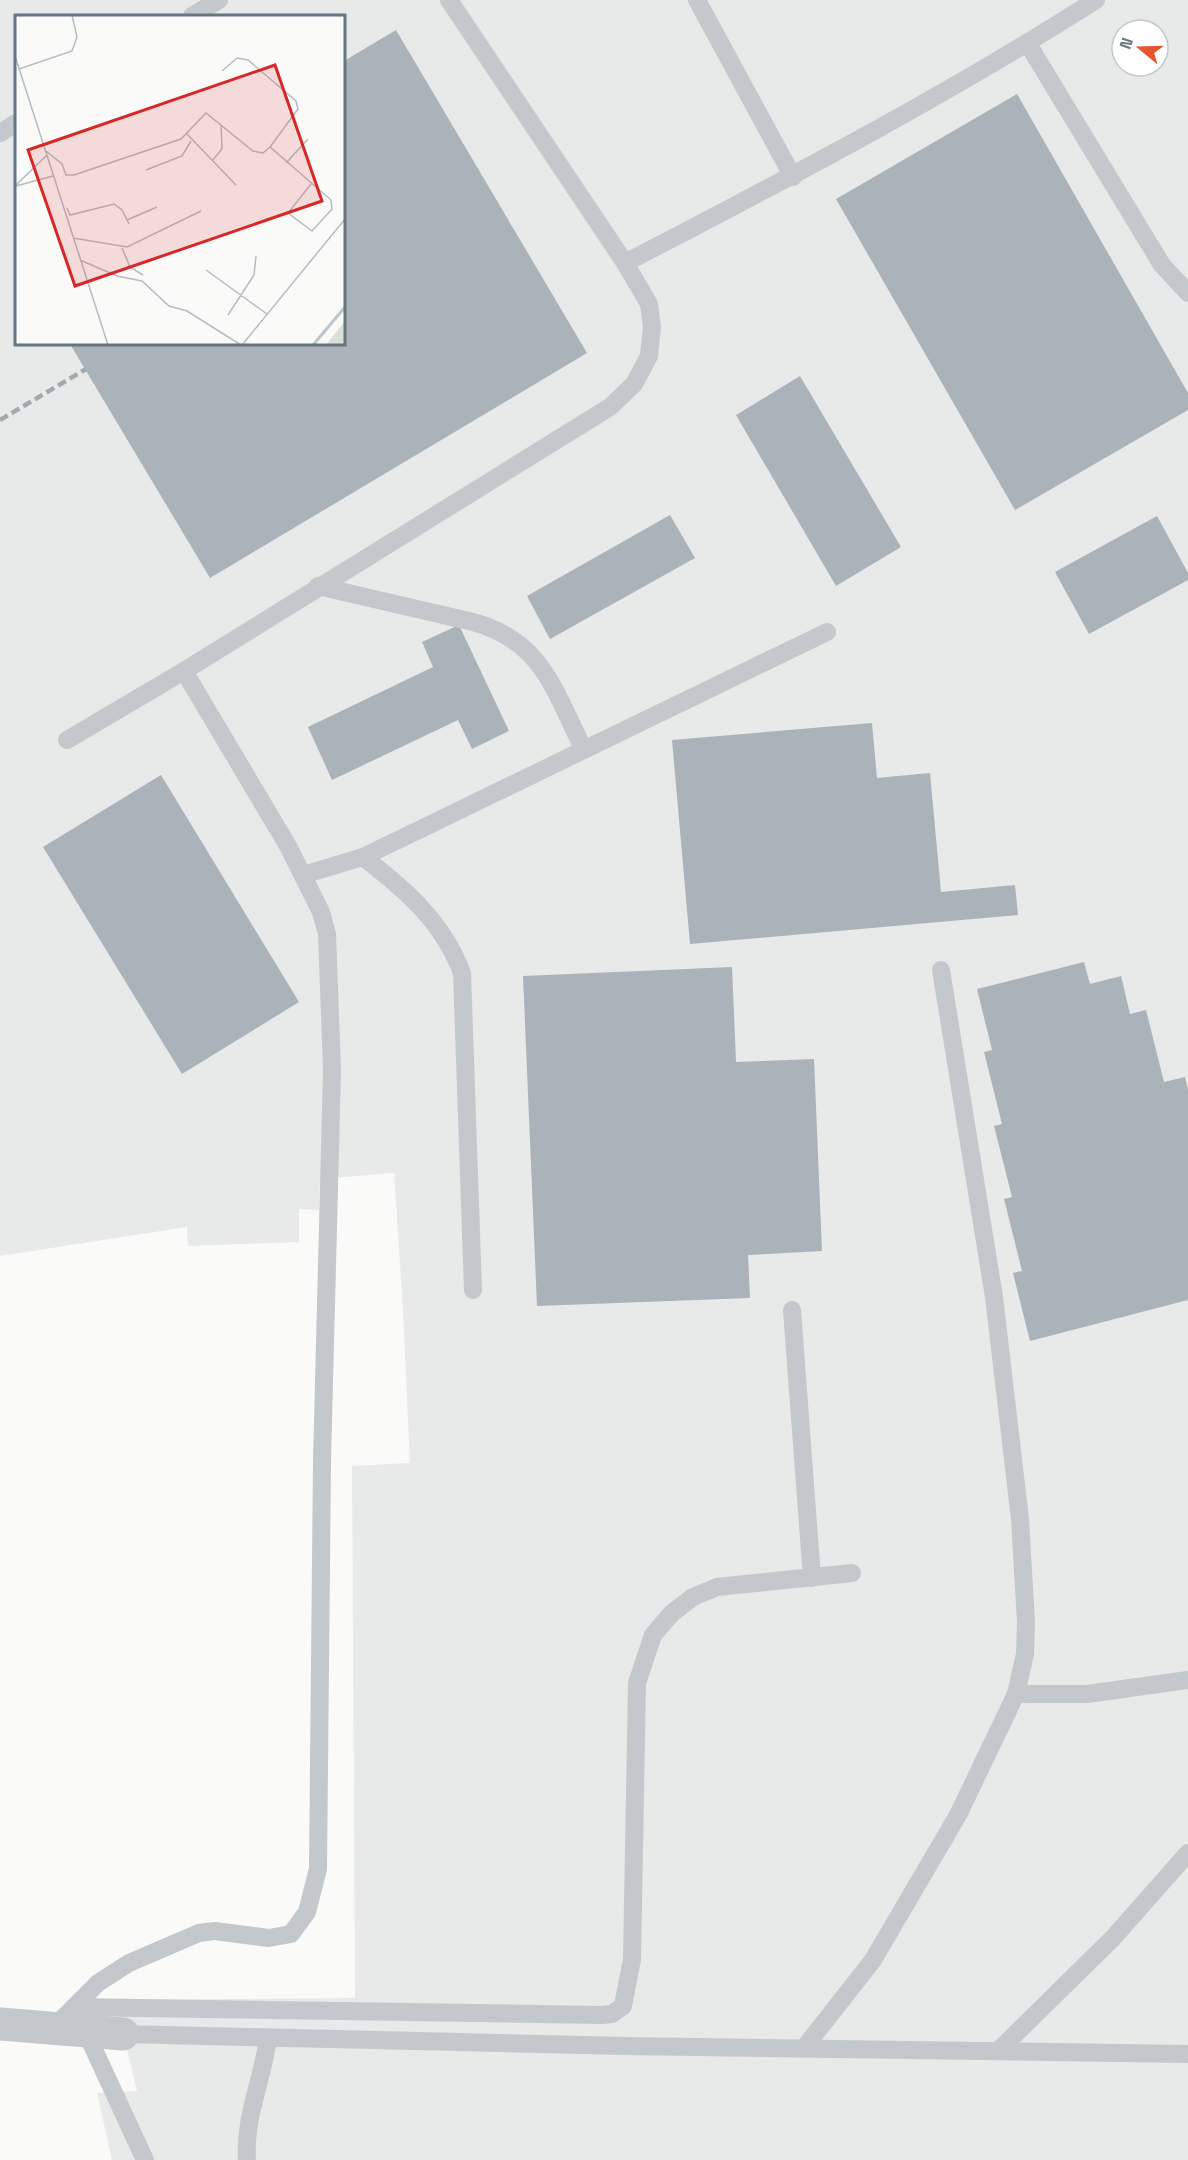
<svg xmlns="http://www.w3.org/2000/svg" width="1188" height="2160" font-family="'Space Grotesk',sans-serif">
<rect width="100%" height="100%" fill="#fafaf8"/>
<path fill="#e8e9e9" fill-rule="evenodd" d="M0,0H1188V2160H112L97,2093L137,2091L115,2000L355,1998L352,1466L410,1463L403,1310L394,1173L320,1179L319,1210L299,1209V1242L188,1246L187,1227L0,1256ZM16,16H344V344H16ZM1122,30H1158V66H1122Z"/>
<g fill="#aab3b9">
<polygon points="396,30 587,353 210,578 70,344 344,344 344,61"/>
<polygon points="1017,94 1188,393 1188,410 1015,510 836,199"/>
<polygon points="800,376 901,547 836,586 736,415"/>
<polygon points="670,515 695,558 550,639 527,596"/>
<polygon points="1157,516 1188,573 1188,580 1089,634 1055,572"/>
<polygon points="459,625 509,731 472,749 458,720 332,780 308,727 433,667 422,642"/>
<polygon points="872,723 877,778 930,773 941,892 1015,885 1018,915 690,944 672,740"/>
<polygon points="161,775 299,1002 182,1074 43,847"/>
<polygon points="1084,962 1090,984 1121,976 1130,1014 1146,1010 1164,1082 1185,1077 1188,1089 1188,1300 1030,1341 1013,1273 1022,1271 1004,1199 1012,1197 994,1126 1002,1124 984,1052 992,1050 977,989"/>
<polygon points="732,967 736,1062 814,1059 822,1251 748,1255 750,1298 537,1306 523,976"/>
</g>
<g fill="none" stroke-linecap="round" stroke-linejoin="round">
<g stroke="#c3c8cc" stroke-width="18">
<polyline points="449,0 625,263"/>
<polyline points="697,0 793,177"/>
<polyline points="192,16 219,0"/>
<polyline points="1028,44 1162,265 1188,293"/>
<polyline points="0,133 16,123"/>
<path d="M318,586L473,622C543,641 554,691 584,750"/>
<polyline points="67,740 184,671"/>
<path d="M363,857C406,890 443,922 462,973L473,1290"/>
<polyline points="303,875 363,857 827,632"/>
<polyline points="792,1310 812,1578"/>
<polyline points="1016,1694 1087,1694 1188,1680"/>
<polyline points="74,2007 602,2015 612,2014 623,2006 632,1959 637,1683 653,1635 672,1613 693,1597 717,1587 852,1573"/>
<path d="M55,2026L98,1983L129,1963L199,1933L215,1931L269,1938L291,1934L307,1912L318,1869L322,1461L332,1070L327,934L321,912L288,846L184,671L610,407L634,384L649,356L652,327L649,304L625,263C785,180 944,97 1096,0"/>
<polyline points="85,2030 145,2160"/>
<polyline points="123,2034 626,2046 1188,2054"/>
<polyline points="804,2048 873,1960 958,1815 1016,1694 1025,1654 1026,1622 1020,1519 994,1297 941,970"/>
<polyline points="998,2051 1113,1938 1188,1853"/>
<path d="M247,2160C244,2117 263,2079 268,2038"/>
</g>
<polyline stroke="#c3c8cc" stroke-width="33" points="0,2024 123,2034"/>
<polyline stroke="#a2aab0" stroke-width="4.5" stroke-dasharray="9 4.5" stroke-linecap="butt" points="0,420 86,369"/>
</g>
<g transform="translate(15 15)">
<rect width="330" height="330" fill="#fafaf8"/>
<path d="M330,306V330H311Z" fill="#dadfd7"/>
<path fill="none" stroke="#bbc7cb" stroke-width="3" d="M298,330L330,292"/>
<path fill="none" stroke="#b5bdc2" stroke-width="1.5" d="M0,41L93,330M4,54L57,36L62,22L57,0M207,56L222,43L233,45L281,86L283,94L255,132M172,119L221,170M31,136L47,149L51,160H59L166,124L191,98L238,136L248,138L255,132L316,185L317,194L297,216L273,198L296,169M197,146L207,134L206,110M271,148L293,124M131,155L167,141L176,126M0,171L32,140M1,171L38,161M52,193L55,200L99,189L107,195L114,209M112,205L142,192M58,223L112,232L186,196M107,233L115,252L128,260M65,245L102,261L127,266L154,291L172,296L226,330M191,255L252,299M213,300L239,260L241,241M227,330L330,204"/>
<path fill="#d62828" fill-opacity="0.15" stroke="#d62828" stroke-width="3" d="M260,50L307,186L60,271L13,135Z"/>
<rect width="330" height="330" fill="none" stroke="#657683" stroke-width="3"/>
</g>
<g transform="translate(1140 48) rotate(289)"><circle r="28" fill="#ffffff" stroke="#c1c8cd" stroke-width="1.5"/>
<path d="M0-4.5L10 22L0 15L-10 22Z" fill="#e4572e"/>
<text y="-9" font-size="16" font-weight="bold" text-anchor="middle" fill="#657683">N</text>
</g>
</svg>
